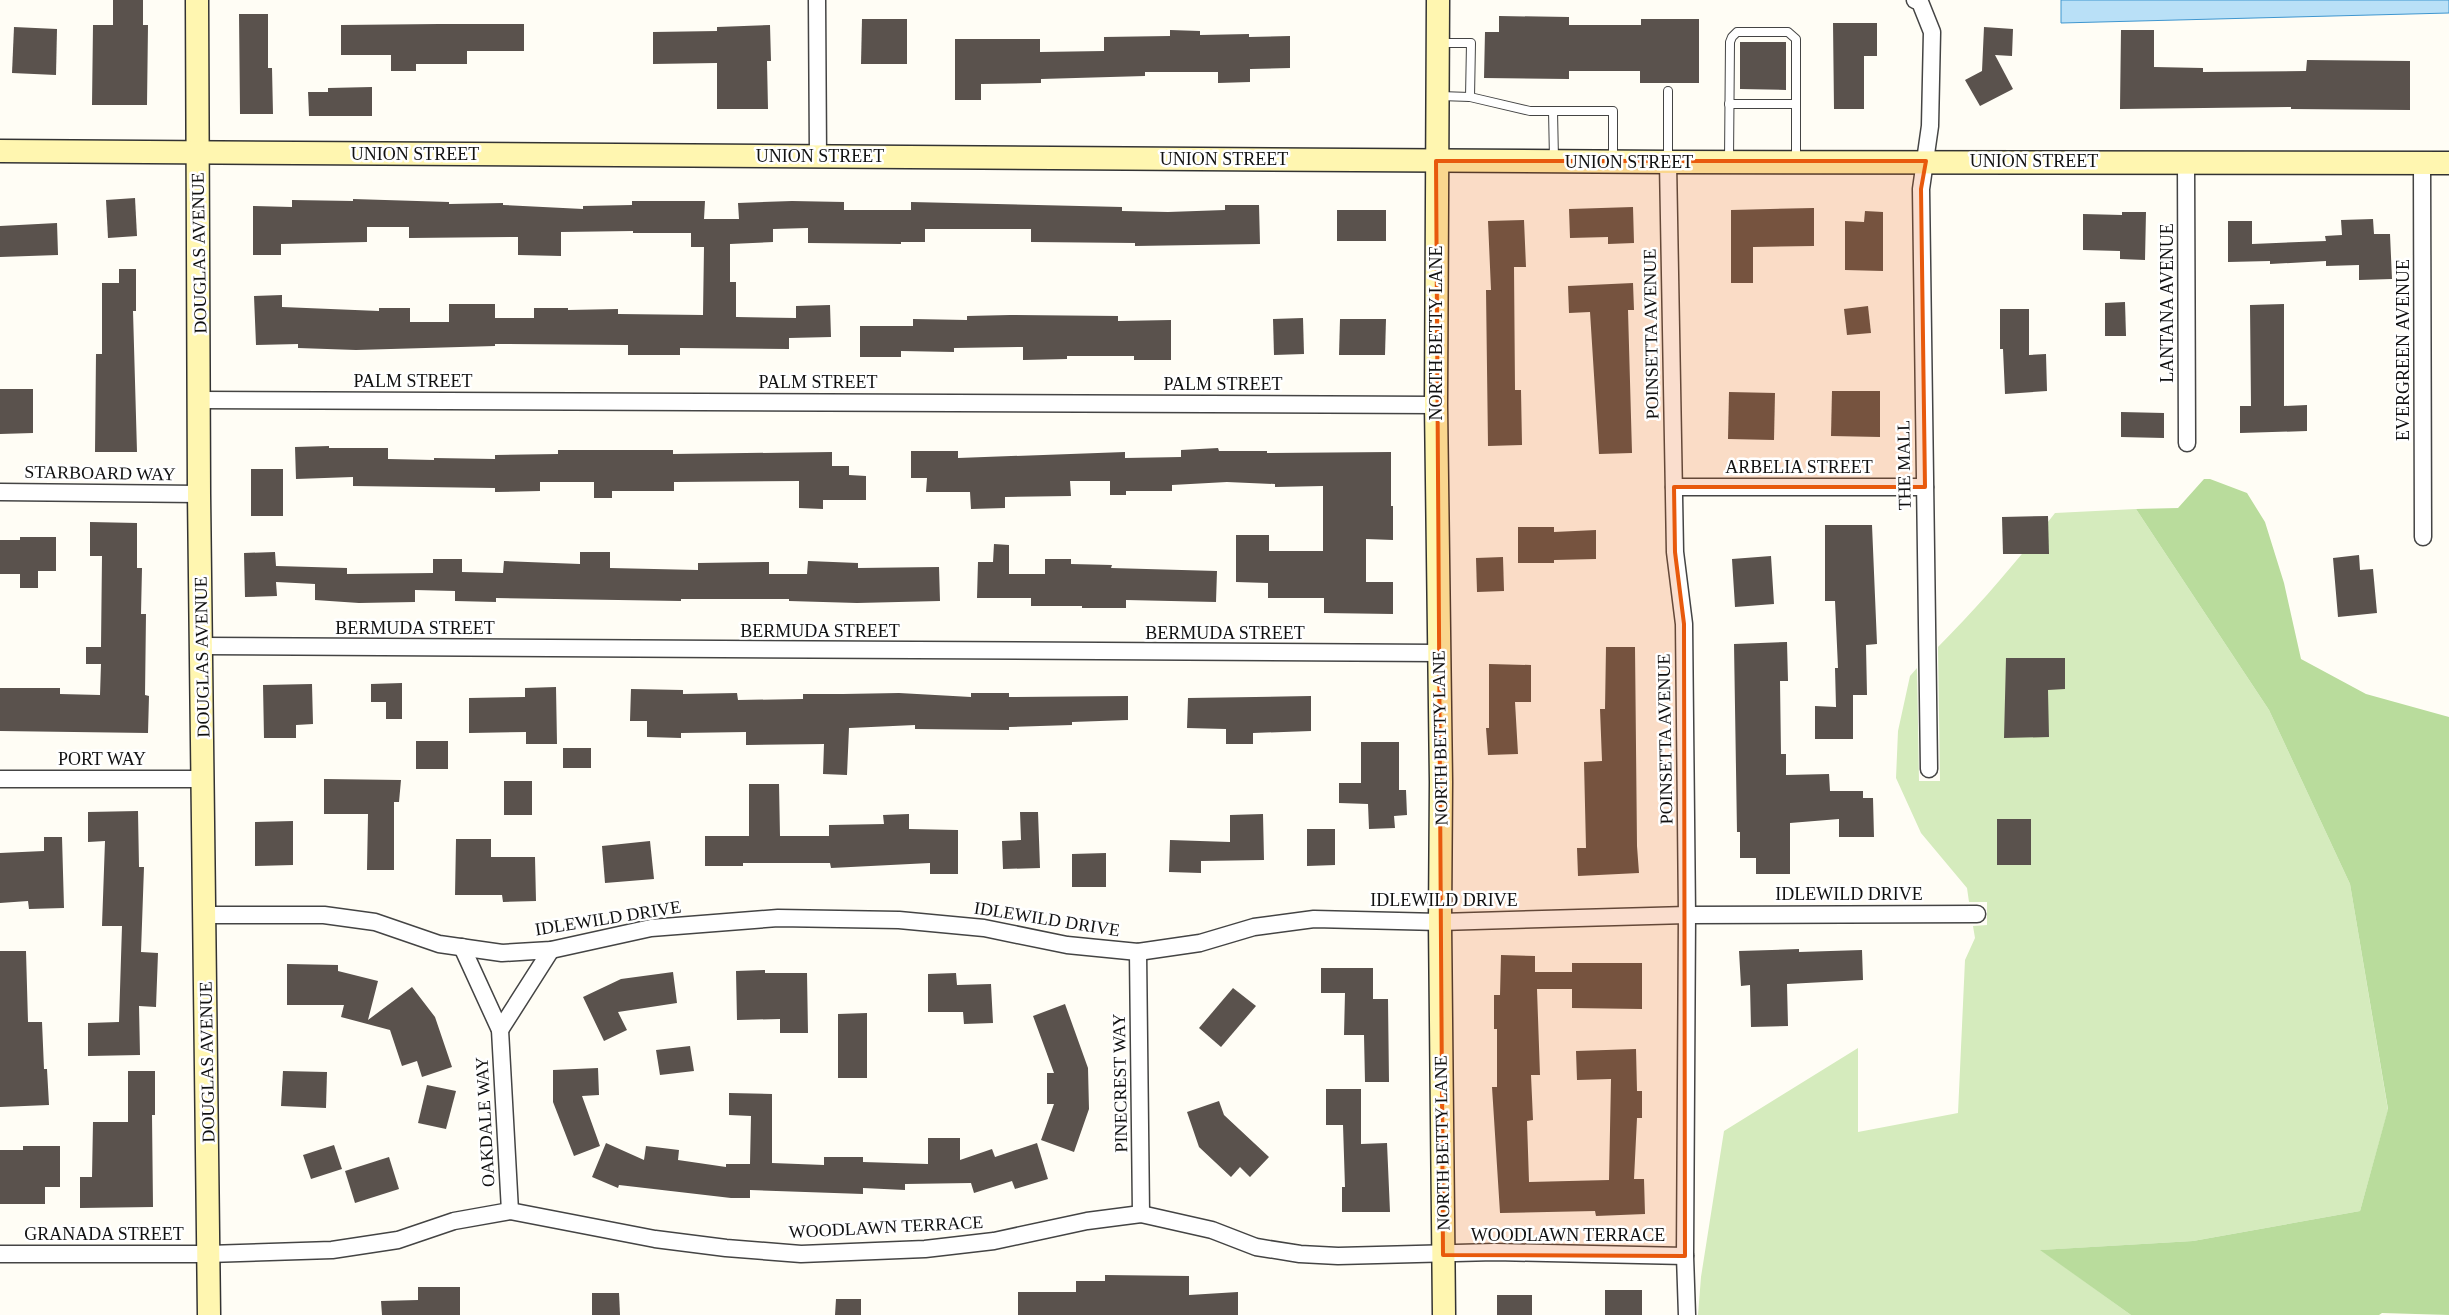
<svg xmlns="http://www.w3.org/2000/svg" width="2449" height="1315" font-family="Georgia,serif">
<rect width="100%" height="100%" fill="#fffdf5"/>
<path fill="#d5ebbd" d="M2136,509L2269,710L2350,884L2388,1110L2360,1211L2193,1241L2041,1250L2131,1315H1698L1701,1277L1724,1131L1858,1048V1132L1958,1113L1965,960L1975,938L1973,926L1987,925V902H1969L1967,888L1921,833L1896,778L1898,731L1910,676L1917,668L1919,781H1940L1938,647C1980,605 2018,560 2055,513Z"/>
<polygon fill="#b9dc9c" points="2204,479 2210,479 2247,493 2265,522 2284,583 2301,659 2366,694 2449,717 2449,1315 2382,1313 2379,1315 2131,1315 2040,1250 2193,1241 2360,1211 2388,1109 2350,884 2269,710 2136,509 2178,508"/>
<polygon fill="#b9e0f7" stroke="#3f96cf" points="2061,0 2449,0 2449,13 2061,23"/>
<g fill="#5a524d">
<polygon points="113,0 143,0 143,25 148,25 147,105 92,105 93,25 113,25"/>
<polygon points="239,14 268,14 268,68 272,68 273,114 240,114"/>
<polygon points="1499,16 1569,17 1569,25 1641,25 1641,19 1699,19 1699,83 1640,83 1640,71 1569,71 1569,79 1484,78 1485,32 1499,32"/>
<polygon points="862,19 907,19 907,64 861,64"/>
<polygon points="1833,23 1877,23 1877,56 1864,56 1864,109 1834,109"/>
<polygon points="439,24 524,24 524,51 467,51 467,64 416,64 416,71 391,71 391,55 341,55 341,25"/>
<polygon points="770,25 771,61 767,61 768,109 717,109 717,63 653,64 653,32 717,31 717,27"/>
<polygon points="14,27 57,29 56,75 12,73"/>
<polygon points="1984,27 2013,29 2012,56 1995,55 2013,89 1980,106 1965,80 1982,71"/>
<polygon points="1170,30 1200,31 1200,35 1249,34 1249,37 1290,36 1290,68 1250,69 1250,82 1218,83 1218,72 1145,72 1145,76 1041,79 1041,83 981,84 981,100 955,100 955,39 1040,39 1040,52 1104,51 1104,37 1170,36"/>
<polygon points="2121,30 2154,30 2154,67 2203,68 2203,72 2306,71 2307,60 2410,61 2410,110 2291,109 2291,107 2120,109"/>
<polygon points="1740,42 1786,42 1786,90 1740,89"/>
<polygon points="372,87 372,116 309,116 308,92 328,92 328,88"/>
<polygon points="135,198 137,236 108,238 106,200"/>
<polygon points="353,199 449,202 449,204 503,203 503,205 583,209 583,206 632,205 632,201 705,201 704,219 739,219 738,203 792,201 844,202 844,210 911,210 911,202 1122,207 1122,211 1168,212 1225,210 1225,205 1259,205 1260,244 1135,246 1135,243 1031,242 1031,229 925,229 925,242 901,242 901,244 808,243 808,228 773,229 773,242 730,244 730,282 736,282 736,317 796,318 796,306 830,305 831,337 789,338 789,349 680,348 680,355 628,355 628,345 495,344 495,346 356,350 298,348 298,344 256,345 254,296 282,295 282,307 379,311 379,308 410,308 410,322 449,322 449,304 495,304 495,318 534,318 534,308 568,308 568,310 618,309 618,314 703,315 704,247 691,247 691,233 633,233 633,231 561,232 561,256 518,255 518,237 409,238 409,227 367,227 367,242 281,244 281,255 253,255 253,206 292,207 292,200 353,201"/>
<polygon points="1633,207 1634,243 1608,244 1608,237 1570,238 1569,209"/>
<polygon points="1814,208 1814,246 1753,247 1753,283 1731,283 1731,210"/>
<rect x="1337" y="210" width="49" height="31"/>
<polygon points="1865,211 1883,212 1883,271 1845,270 1845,221 1864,222"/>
<polygon points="2122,212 2146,212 2145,260 2120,259 2120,251 2083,250 2083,214 2122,215"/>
<polygon points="2373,219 2374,234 2390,234 2392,279 2359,280 2359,265 2326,266 2326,261 2270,264 2270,261 2228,262 2228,221 2252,221 2252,244 2326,241 2325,236 2342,235 2341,220"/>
<polygon points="1524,220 1526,267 1514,267 1515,390 1521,390 1522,445 1488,446 1486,290 1491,290 1488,221"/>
<polygon points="57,223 58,255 0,257 0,226"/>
<polygon points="119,269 136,269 136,311 133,311 137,452 95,452 96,354 102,354 102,283 119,283"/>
<polygon points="1633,283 1634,310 1628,310 1632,453 1599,454 1590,312 1569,313 1568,286"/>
<polygon points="2125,302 2126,336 2105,336 2105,303"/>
<polygon points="2284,304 2284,406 2307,405 2307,431 2240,433 2240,406 2251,406 2250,305"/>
<polygon points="1868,306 1871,333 1847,335 1844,309"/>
<polygon points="2000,309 2029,309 2029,355 2046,354 2047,391 2005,394 2003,349 2000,349"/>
<polygon points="1010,315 1118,316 1118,321 1171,320 1171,360 1134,360 1134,356 1067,356 1067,359 1023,360 1023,347 954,348 954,352 901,351 901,357 860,357 860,326 913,326 913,319 967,320 967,316"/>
<polygon points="1303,318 1304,354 1274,355 1273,319"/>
<polygon points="1340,319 1386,319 1385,355 1339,355"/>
<polygon points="0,389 33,389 33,433 0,434"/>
<polygon points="1832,391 1880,391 1880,437 1831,436"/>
<polygon points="1729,392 1775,393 1774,440 1728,439"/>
<polygon points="2121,412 2164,413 2164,438 2121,437"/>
<polygon points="329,446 329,448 388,448 388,459 434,460 434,458 495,459 495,455 558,454 558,450 673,450 673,454 832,452 832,466 849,466 849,475 866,476 866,500 823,500 823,509 799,508 799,481 674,482 674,491 612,491 612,498 594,498 594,482 540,482 540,491 495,492 495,488 353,486 353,477 296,479 295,447"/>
<polygon points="1218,448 1219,451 1267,451 1267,453 1391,452 1391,506 1393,506 1393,540 1366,539 1366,582 1393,582 1393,614 1324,613 1324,598 1268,598 1268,583 1236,582 1236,535 1269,535 1269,551 1323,551 1323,486 1275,487 1275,484 1227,482 1172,485 1172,491 1126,491 1126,495 1110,495 1110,481 1070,481 1071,496 1005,497 1005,508 971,509 970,492 926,492 927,478 911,478 911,451 958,451 958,458 1125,452 1125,458 1181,457 1181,450"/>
<rect x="251" y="469" width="32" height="47"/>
<polygon points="2048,516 2049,554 2003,554 2002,517"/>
<polygon points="90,522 137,523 137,568 142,568 141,614 146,614 145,695 149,696 148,733 0,731 0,688 60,688 60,694 100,695 101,664 86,664 86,647 101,647 102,556 90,556"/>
<polygon points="1825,525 1872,525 1877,644 1866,645 1867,695 1853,695 1853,739 1815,739 1815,706 1836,707 1835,668 1838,668 1835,601 1825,601"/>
<polygon points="1518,527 1554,527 1554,532 1596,530 1596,559 1554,560 1554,563 1518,563"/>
<polygon points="20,537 56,537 56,571 38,571 38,588 20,588 20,574 0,574 0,540 20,540"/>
<polygon points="994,544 1009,545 1009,574 1045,574 1045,559 1071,559 1071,564 1112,565 1111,568 1217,571 1216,602 1126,600 1126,608 1082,608 1082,606 1031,606 1031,598 977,598 978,562 993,562"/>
<polygon points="275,552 276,566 347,568 347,574 433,573 433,559 462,559 462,572 503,573 504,561 580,564 580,552 610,552 610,568 698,570 698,563 769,562 769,574 807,574 808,561 858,563 858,568 939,567 940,601 857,603 789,601 789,599 681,599 681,601 496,598 496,602 455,601 455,591 415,590 415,602 359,603 315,600 315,584 276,582 277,596 245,597 244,553"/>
<polygon points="2359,555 2360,570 2373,569 2377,613 2338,617 2333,558"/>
<polygon points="1771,556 1774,604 1735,607 1732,559"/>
<polygon points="1503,557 1504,591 1477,592 1476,558"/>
<polygon points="1787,642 1788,681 1780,681 1781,754 1786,754 1786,775 1829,774 1830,791 1863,791 1863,798 1873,798 1874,837 1839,837 1839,819 1790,823 1790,874 1756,874 1756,858 1740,858 1740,832 1737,832 1734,644"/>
<polygon points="1606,647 1635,647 1637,846 1639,873 1578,876 1577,848 1586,848 1584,762 1602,761 1600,709 1605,709"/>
<polygon points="2006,658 2065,658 2065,689 2048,690 2049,737 2004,738"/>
<polygon points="1489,664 1531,665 1531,702 1515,702 1518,754 1488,755 1486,728 1489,728"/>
<polygon points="402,683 402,719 386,719 386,702 371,702 371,684"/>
<polygon points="312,684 313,724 296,725 296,738 264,738 263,685"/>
<polygon points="556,687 557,744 526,744 526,732 469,733 469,698 525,697 525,688"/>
<polygon points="631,689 683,690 683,694 737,693 738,700 803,699 803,694 843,694 899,693 971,697 971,693 1009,693 1009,697 1128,696 1128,720 1072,722 1072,725 1009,727 1009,730 915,729 915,725 849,728 847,775 823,774 824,744 746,745 746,732 681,733 681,738 647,737 647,721 630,721"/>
<polygon points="1311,696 1311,731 1253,733 1253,744 1226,744 1226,729 1187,728 1188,698"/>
<rect x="416" y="741" width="32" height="28"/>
<polygon points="1361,742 1399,742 1399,790 1406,790 1407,815 1394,816 1395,828 1369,829 1368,804 1339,803 1339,783 1361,783"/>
<rect x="563" y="748" width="28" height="20"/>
<polygon points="324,779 401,780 399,802 394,802 394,870 367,870 368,814 324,814"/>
<rect x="504" y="781" width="28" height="34"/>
<polygon points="749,784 779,784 780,836 829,836 829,825 884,824 883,815 909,814 909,829 958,830 958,874 930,874 930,863 831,868 830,863 743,863 743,866 705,866 705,836 749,836"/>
<polygon points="138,811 139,867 144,867 141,952 158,953 156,1007 139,1006 140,1055 88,1056 88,1023 119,1022 122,926 102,926 105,841 88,842 88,812"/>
<polygon points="1020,812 1038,812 1040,868 1003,869 1002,841 1021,840"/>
<polygon points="1263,814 1264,860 1201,861 1201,873 1169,872 1170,840 1230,842 1230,815"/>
<rect x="1997" y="819" width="34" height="46"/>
<polygon points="293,821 293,865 255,866 255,822"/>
<polygon points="1307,829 1335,829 1335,865 1307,866"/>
<polygon points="44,837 62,837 64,908 29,909 28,901 0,903 0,853 44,851"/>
<polygon points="456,839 491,839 491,857 535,857 536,901 503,902 502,895 455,895"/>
<polygon points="650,841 654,879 605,883 602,846"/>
<polygon points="1106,853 1106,887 1072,887 1072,854"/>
<polygon points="1799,949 1799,952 1862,950 1863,980 1787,984 1788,1026 1751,1027 1750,985 1741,986 1739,951"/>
<polygon points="0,951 26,951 28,1022 42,1022 44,1069 47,1069 49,1105 0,1107"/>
<polygon points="1501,955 1535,956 1535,972 1572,972 1572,963 1642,963 1642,1009 1572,1008 1572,989 1537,989 1540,1075 1531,1075 1533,1120 1527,1121 1529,1182 1609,1180 1611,1079 1577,1080 1576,1051 1636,1049 1637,1091 1642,1091 1642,1118 1637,1118 1634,1179 1644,1179 1645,1214 1596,1216 1595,1211 1500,1213 1492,1087 1497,1087 1497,1029 1494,1029 1494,995 1500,995"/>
<polygon points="287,964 338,965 338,971 378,981 368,1020 412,987 435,1017 452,1067 422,1077 417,1061 402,1066 390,1030 341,1017 344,1005 287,1005"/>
<polygon points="1321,968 1373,968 1373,999 1388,999 1389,1082 1365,1082 1364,1035 1344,1035 1345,993 1321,993"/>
<polygon points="765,970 765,973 807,973 808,1033 780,1033 780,1019 737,1020 736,971"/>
<polygon points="673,972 677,1003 618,1012 627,1030 604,1041 583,997 621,979"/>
<polygon points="956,973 957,985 991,984 993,1023 964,1024 963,1012 928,1012 928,974"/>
<polygon points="1233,988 1256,1006 1221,1047 1199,1028"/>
<polygon points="1065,1004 1088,1068 1089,1109 1074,1152 1041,1140 1054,1104 1047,1104 1047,1073 1054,1073 1033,1016"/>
<polygon points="867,1013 867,1078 838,1078 838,1014"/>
<polygon points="690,1046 694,1071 660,1075 656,1050"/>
<polygon points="598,1068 599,1095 582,1096 600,1146 574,1156 553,1102 553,1070"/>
<polygon points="128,1071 155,1071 155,1115 152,1115 153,1207 80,1208 80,1177 92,1177 93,1122 128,1122"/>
<polygon points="283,1071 327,1072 326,1108 281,1106"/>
<polygon points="427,1085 456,1091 446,1129 418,1123"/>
<polygon points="1326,1089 1361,1089 1361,1144 1387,1143 1390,1212 1342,1212 1342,1187 1345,1187 1343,1125 1326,1125"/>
<polygon points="729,1093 772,1094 772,1163 824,1165 824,1157 863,1157 863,1162 928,1164 928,1138 960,1138 960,1160 992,1149 995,1157 1037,1143 1048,1179 1015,1189 1012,1181 974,1193 971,1183 905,1184 905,1190 863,1188 863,1194 750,1190 750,1198 731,1198 619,1185 618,1188 592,1177 606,1143 644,1160 646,1146 679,1150 678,1160 726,1167 726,1164 750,1164 751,1116 729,1115"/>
<polygon points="1219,1101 1224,1115 1269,1157 1250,1177 1240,1167 1231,1177 1199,1147 1187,1112"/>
<polygon points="334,1145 342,1169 311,1179 303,1155"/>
<polygon points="23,1146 60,1146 60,1187 45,1187 45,1204 0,1204 0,1150 23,1150"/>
<polygon points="389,1157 399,1189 355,1203 345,1171"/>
<polygon points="1105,1275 1189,1276 1189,1295 1238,1292 1238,1315 1018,1315 1018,1292 1076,1292 1076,1281 1105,1281"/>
<polygon points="418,1287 460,1287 460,1315 382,1315 381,1301 418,1300"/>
<rect x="1605" y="1290" width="37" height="25"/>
<polygon points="592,1293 619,1293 620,1315 592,1315"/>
<rect x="1497" y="1295" width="35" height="20"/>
<polygon points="836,1299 861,1299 861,1315 835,1315"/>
</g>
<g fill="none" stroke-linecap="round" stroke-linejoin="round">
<g stroke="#444" stroke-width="10">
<g id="lane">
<polyline points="1439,43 1471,43 1470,97 1530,111 1613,111 1613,160"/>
<polyline points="1668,91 1668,160"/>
<polyline points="1440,96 1470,97"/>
<polyline points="1729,104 1796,104"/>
<polyline points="1553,111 1554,159"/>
<polyline points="1729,160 1730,42 1732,37 1737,32 1788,32 1796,39 1796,159"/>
</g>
</g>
<g stroke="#444" stroke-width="19">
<g id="street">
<polyline points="817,0 818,156"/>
<polyline points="1915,0 1920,2 1932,32 1930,126 1921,189 1929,769"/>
<polyline points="1668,162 1675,552 1684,624 1687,915 1685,1256 1687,1315"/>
<polyline points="2186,162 2187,443"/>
<polyline points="2422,163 2423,537"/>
<polyline points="200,400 1436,405"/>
<polyline points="1674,487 1925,487"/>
<polyline points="0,492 199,494"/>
<polyline points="202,646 1439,653"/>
<polyline points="0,779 204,779"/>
<polyline points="205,915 324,915 375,922 439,944 502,953 551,950 651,928 778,918 899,920 984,928 1067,945 1138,952 1200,943 1254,927 1314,919 1440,922 1687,915 1977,914"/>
<polyline points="462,947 500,1030 510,1211"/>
<polyline points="1138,952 1141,1214"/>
<polyline points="500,1030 551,950"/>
<polyline points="0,1254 208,1254 332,1250 398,1240 454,1221 510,1211 655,1239 726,1248 801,1254 925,1249 994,1241 1087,1221 1141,1214 1212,1230 1256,1247 1300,1254 1338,1256 1495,1252 1685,1256"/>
</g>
</g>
<g stroke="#333" stroke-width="25">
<g id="secondary">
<polyline points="197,0 199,494 209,1315"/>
<polyline points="1438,0 1436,405 1441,782 1440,922 1444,1315"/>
<polyline points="0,151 1668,162 2449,163"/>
</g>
</g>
<use href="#lane" stroke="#fff" stroke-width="8"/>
<use href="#street" stroke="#fff" stroke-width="16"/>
<use href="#secondary" stroke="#fff6b0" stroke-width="22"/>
</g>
<path fill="#e8590c" fill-opacity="0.2" stroke="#e8590c" stroke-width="4" stroke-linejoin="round" d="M1436,161H1926L1921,189L1925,487H1674L1675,552L1684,624L1685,1256L1443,1255Z"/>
<g text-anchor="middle" stroke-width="5" stroke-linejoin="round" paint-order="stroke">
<g font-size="18" fill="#111" stroke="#fff">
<text x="415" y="160">UNION STREET</text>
<text x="820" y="162">UNION STREET</text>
<text x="1224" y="165">UNION STREET</text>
<text x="2034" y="167">UNION STREET</text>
<text x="1629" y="168">UNION STREET</text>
<text transform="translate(199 253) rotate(-91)" y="6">DOUGLAS AVENUE</text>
<text transform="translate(2167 303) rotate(-90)" y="6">LANTANA AVENUE</text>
<text transform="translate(1436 333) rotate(-90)" y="6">NORTH BETTY LANE</text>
<text transform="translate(1651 334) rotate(-91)" y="6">POINSETTA AVENUE</text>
<text transform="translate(2403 350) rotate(-90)" y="6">EVERGREEN AVENUE</text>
<text x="413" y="387">PALM STREET</text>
<text x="818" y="388">PALM STREET</text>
<text x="1223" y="390">PALM STREET</text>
<text transform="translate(1904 465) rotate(-91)" y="6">THE MALL</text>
<text x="1799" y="473">ARBELIA STREET</text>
<text transform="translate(100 473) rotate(1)" y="6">STARBOARD WAY</text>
<text x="415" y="634">BERMUDA STREET</text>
<text x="820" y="637">BERMUDA STREET</text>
<text x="1225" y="639">BERMUDA STREET</text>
<text transform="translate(202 657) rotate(-91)" y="6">DOUGLAS AVENUE</text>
<text transform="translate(1440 738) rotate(-91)" y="6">NORTH BETTY LANE</text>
<text transform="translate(1665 739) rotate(-91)" y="6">POINSETTA AVENUE</text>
<text x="102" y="765">PORT WAY</text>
<text x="1849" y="900">IDLEWILD DRIVE</text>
<text x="1444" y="906">IDLEWILD DRIVE</text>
<text transform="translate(608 918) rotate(-9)" y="6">IDLEWILD DRIVE</text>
<text transform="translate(1047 919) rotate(9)" y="6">IDLEWILD DRIVE</text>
<text transform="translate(207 1062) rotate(-91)" y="6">DOUGLAS AVENUE</text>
<text transform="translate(1120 1083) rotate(-91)" y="6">PINECREST WAY</text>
<text transform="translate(485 1122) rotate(-93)" y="6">OAKDALE WAY</text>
<text transform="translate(1442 1143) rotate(-91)" y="6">NORTH BETTY LANE</text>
<text transform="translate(886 1227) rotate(-3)" y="6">WOODLAWN TERRACE</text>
<text x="104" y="1240">GRANADA STREET</text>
<text x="1568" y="1241">WOODLAWN TERRACE</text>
</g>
</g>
</svg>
